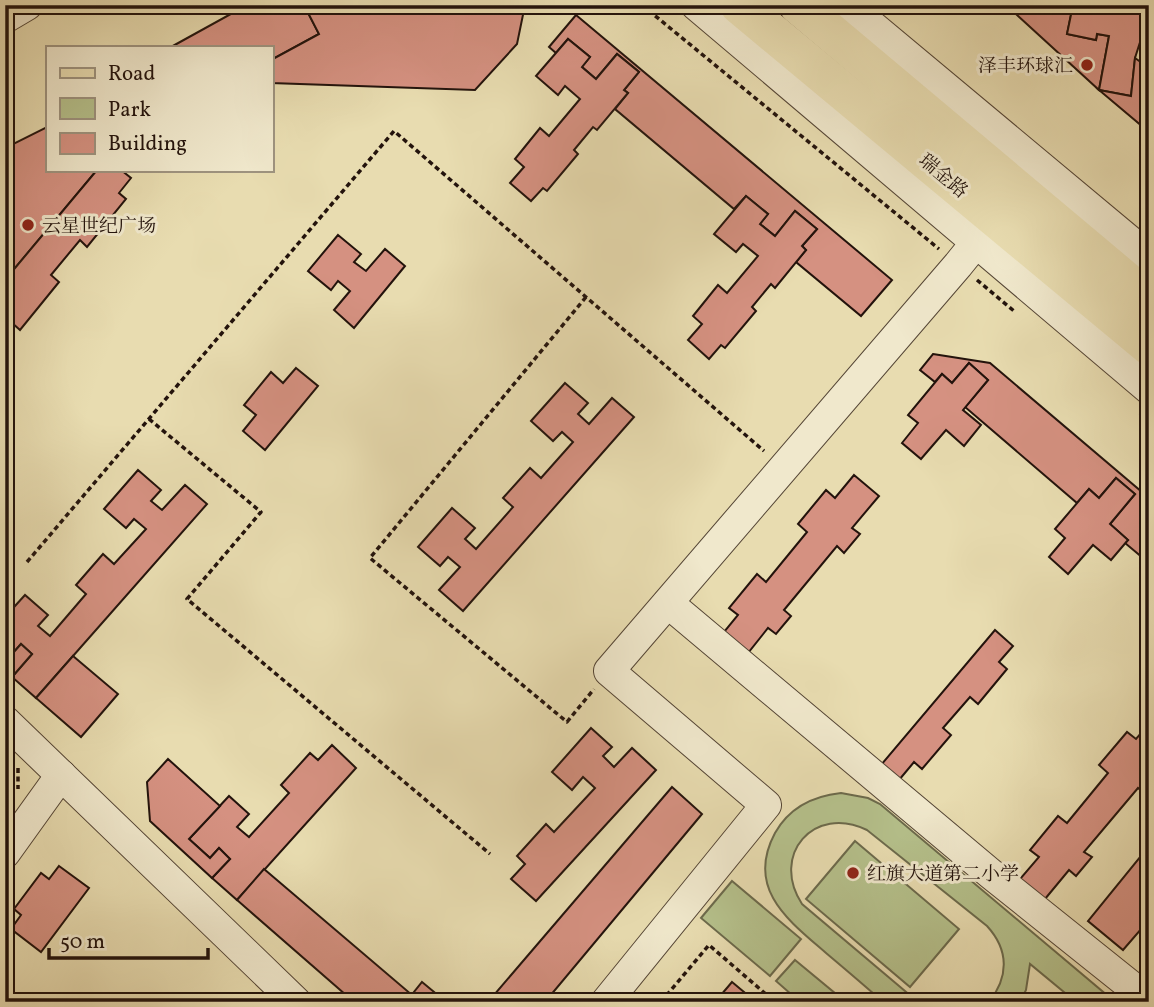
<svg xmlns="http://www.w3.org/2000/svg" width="1154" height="1007" font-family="Vollkorn,'Noto Serif SC',serif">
<rect width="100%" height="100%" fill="#e8dcb0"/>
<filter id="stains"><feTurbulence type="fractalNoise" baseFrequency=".00286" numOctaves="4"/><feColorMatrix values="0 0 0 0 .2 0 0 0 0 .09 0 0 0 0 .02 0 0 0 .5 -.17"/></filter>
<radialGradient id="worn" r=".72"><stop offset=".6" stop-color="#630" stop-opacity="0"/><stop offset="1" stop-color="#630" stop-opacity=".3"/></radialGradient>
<g fill="#b5c08b" stroke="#6c6a4c" stroke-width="2">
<path d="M841,793L868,798L880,804L1108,996L1104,1002H1076L1030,964L1026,990L1020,1002H989C1009,977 1009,950 987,926L867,830C814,804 770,855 802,904L918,1002H883C864,985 845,969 826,953C789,921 745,889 775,833C789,808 813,796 841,793Z"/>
<polygon points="855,841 959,929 910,987 806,899"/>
<polygon points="732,881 801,939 770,976 701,918"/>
<polygon points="795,960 836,994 830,1002 800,1002 776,981"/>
</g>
<g fill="#d59181" stroke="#23130c" stroke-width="2">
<polygon points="247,5 304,5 319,34 271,60 271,47 171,47"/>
<polygon points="304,5 525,5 517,44 475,90 271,83 271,60 319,34"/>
<polygon points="1006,5 1073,5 1067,34 1096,40 1097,34 1109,36 1099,90"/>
<polygon points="1073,5 1114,7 1114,5 1149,5 1149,14 1135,58 1131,96 1099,90 1109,36 1097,34 1096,40 1067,34"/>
<polygon points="576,15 892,280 861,316 796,262 806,250 802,246 817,229 795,211 775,236 760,224 768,214 746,196 734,209 615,109 628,93 624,90 639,72 617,54 596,79 582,67 590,57 568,39 556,53 549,47"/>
<polygon points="568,39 590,57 582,67 596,79 617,54 639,72 624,90 628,93 597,130 593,127 574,150 578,154 547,191 543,188 531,201 510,183 524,167 515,159 540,128 549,136 580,99 565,86 558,95 536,76"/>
<polygon points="1135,58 1149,68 1149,132 1099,90 1131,96"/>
<polygon points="47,127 47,170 97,170 5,280 5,148"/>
<polygon points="97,170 121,170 131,178 119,193 126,199 87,247 80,240 51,275 59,282 20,330 11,322 5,330 5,280"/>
<polygon points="746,196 768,214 760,224 775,236 795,211 817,229 802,246 806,250 775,288 771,284 752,307 756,311 725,348 721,345 709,359 688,340 702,324 693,316 718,285 727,293 758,256 743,244 736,252 714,234"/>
<polygon points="338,235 361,254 354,262 366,271 385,249 405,266 354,328 334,310 350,291 338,281 331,290 308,271"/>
<polygon points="933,354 990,363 1149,498 1149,563 1125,543 1128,540 1110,524 1135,494 1116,478 1099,498 1089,489 1077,503 965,407 988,380 969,363 952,383 942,374 935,382 920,370"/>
<polygon points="969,363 988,380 963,410 981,425 964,446 946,430 921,459 902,443 918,423 908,415 942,374 952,383"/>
<polygon points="296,368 318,386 265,450 243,431 256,415 244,405 271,372 283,383"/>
<polygon points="565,383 588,403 578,414 589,424 612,398 634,417 463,611 439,590 460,567 448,557 440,566 418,547 452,508 475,528 465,539 476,549 513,507 503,498 530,468 541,478 573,442 562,432 553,441 531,421"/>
<polygon points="138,470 161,490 151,501 162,510 185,485 207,504 36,698 12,677 32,654 21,644 13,653 5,646 5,617 25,595 48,615 38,626 50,636 86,594 76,585 103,554 114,564 146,529 134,519 126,528 104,509"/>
<polygon points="854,475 879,496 852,528 860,534 844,553 837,546 784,610 791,616 776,634 768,628 744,658 719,638 738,615 729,608 757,574 766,582 807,532 798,524 826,490 835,498"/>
<polygon points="1116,478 1135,494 1110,524 1128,540 1111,560 1093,545 1068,574 1049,557 1065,538 1055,529 1089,489 1099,498"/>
<polygon points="995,630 1013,646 999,662 1007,669 978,704 970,697 943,728 951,735 922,769 914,762 899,780 881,765"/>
<polygon points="21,644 32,654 12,677 5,671 5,646 13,653"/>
<polygon points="73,656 118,694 81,737 36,698"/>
<polygon points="1149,724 1149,790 1145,794 1138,788 1084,852 1092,857 1076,876 1069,870 1045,899 1020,879 1039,857 1030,850 1058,816 1067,823 1108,773 1099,765 1127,732 1136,739"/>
<polygon points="591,728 612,747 603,756 614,767 632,748 656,770 536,901 511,879 525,864 517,856 546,824 554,832 595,788 583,777 572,790 552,772"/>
<polygon points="332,745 356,768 237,900 212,878 230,859 219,848 210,858 189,839 229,796 249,814 237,827 249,837 289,793 281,785 310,753 318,760"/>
<polygon points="168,759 220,806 189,839 210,858 219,848 230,859 212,878 150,821 147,782"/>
<polygon points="672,787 702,814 545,1002 488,1002"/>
<polygon points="1149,846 1149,920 1123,950 1088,921"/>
<polygon points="59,866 89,888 41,952 11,929 21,915 14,909 41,873 49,879"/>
<polygon points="264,869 412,995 406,1002 354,1002 237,900"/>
<polygon points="422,982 445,1001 444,1002 406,1002"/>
<polygon points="732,982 756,1002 715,1002"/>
</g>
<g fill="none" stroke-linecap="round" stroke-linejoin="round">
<g stroke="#544535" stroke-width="32">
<g id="minor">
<polyline points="696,5 1149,389"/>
<polyline points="847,5 1149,257"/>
<polyline points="5,18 27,5"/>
<polyline points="668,603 991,874 1146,998"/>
<polyline points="5,721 296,1002"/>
<polyline points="5,853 61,775"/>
<polyline points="606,1002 766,805 609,671 958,265 996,218"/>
</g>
</g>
<g stroke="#23130c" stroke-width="41">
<g id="major">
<polyline points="739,5 1149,346"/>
<polyline points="798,5 1149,300"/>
</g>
</g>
<g stroke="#23130c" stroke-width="3.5" stroke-dasharray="5 3.5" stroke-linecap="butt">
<polyline points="642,5 939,249"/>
<polyline points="977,280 1014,311"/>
<polyline points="586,297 370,558 567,722 594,689"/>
<polyline points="1140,413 1149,421"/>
<polyline points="149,419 261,512 187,599 490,854"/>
<polyline points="27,562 394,131 764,451"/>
<polyline points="18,768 18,789"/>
<polyline points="5,887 14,876"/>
<polyline points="1143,964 1149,956"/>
<polyline points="661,1002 709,945 775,1002"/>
</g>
<use href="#minor" stroke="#f0e8cc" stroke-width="30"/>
<use href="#major" stroke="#e8dcb0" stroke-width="38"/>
</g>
<g fill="#8f2418" stroke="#f0e8cc" stroke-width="2.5">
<circle cx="1087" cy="65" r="7"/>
<circle cx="28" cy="225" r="7"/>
<circle cx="853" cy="873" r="7"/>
</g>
<g text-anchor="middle" stroke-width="6" stroke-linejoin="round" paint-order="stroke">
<g font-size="19" fill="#23130c" stroke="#f0e8cc" text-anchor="start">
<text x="1073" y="72" text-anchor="end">泽丰环球汇</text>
<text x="42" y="232">云星世纪广场</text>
<text x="867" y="880">红旗大道第二小学</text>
</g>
<g font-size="19" fill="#23130c" stroke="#f0e8cc">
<text transform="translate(944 175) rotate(40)" y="7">瑞金路</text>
</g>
</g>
<rect width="1154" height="1007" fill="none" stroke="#e8dcb0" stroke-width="28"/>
<rect x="7" y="7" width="1140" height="993" fill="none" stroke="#23130c" stroke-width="3.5"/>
<rect x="14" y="14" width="1126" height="979" fill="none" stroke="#23130c" stroke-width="2"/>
<rect x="46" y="46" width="228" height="126" fill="#f0e8cc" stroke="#9e937f" stroke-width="2"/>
<rect x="60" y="68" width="35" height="10" fill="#e8dcb0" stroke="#9e937f" stroke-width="2"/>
<text x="108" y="80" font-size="21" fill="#23130c">Road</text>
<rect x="60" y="98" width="35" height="21" fill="#b5c08b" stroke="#9e937f" stroke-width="2"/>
<text x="108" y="116" font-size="21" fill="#23130c">Park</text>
<rect x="60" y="133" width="35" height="21" fill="#d59181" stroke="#9e937f" stroke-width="2"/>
<text x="108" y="150" font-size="21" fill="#23130c">Building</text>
<path d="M49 948v10h159v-10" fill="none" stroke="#23130c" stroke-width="3.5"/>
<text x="60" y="948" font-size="21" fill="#23130c" stroke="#f0e8cc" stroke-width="5" paint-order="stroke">50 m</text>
<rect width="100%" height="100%" filter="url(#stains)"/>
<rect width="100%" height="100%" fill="url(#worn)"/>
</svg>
